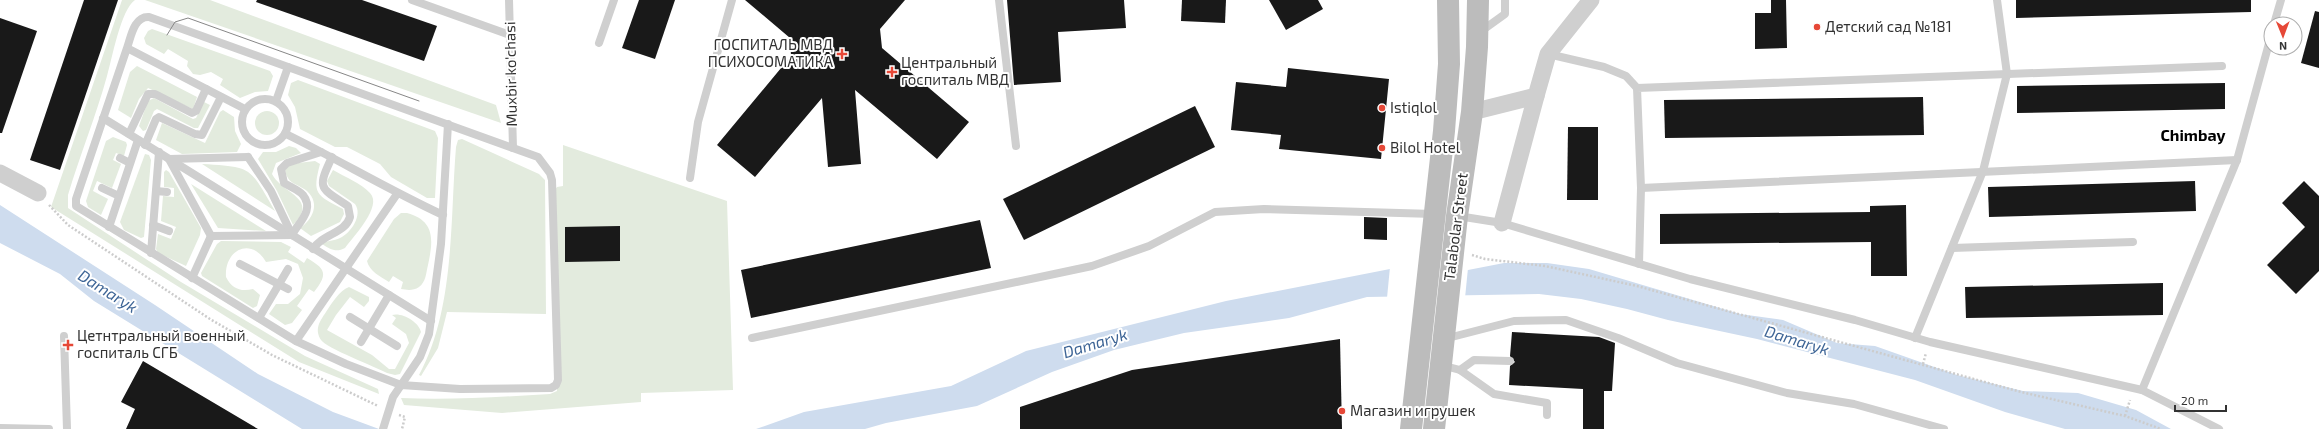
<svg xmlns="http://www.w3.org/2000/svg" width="2319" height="429" font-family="'Exo 2',sans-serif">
<rect width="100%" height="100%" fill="#fff"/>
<g fill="#e3ebde">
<path d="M122,0H135C121,9 112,59 107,76C96,116 80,155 68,195V208L181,282L305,356L378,389L379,394L299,362L51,207Z"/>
<polygon points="145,0 210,0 496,105 501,123"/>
<polygon points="152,29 270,71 273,76 268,91 255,92 240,98 220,85 223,79 211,72 200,75 193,74 187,66 188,61 168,49 164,54 146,44 144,38 148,31"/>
<polygon points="137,66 197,97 193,109 148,88 139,99 131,118 118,110 130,72"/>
<polygon points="298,80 435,131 438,138 435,198 427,198 391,177 380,164 347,147 335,147 300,129 295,107 288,95 291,83"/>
<polygon points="154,98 193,119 196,118 204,102 210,105 198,128 194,128 157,109 154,111 146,130 143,131 139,126 148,101"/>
<polygon points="223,110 234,117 235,131 241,144 237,152 182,154 156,140 162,123 205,143 220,112"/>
<circle cx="267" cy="123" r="12"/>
<polygon points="113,137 126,142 127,145 124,156 116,153 113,160 121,164 112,188 97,181 93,191 108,199 101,215 88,207 86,201 106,141"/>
<path d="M462,139L539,174L545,180L546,314L447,312L438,348L421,376L419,375C455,309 450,220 456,147L458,140Z"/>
<path d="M563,145L727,201L733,390L641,393V402L502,413L404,405L401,398C451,400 500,397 550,394L557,391L554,191L557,187L563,186Z"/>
<path d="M289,146L296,148L301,153L276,163L272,174C282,194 320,198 293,225L277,191L258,159L263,152H276Z"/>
<polygon points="145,154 149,155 151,160 144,237 141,238 124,230 120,222"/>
<path d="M315,161L320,164C312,194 316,195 343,209L344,214L340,222L311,236L300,228C312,220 321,204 307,191C297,183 288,185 285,170L290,164Z"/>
<path d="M202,164C254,167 249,167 275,211Z"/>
<polygon points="166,170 169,172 201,228 200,235 186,266 158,253 156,249 158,234 171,239 176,227 161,221 163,196 174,197 174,188 164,187 164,172"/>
<path d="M333,170C345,177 361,183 370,193C383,206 353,237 345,248C336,253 330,249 322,244C327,240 334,241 340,238C351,233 363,215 355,204L329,186L327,181Z"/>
<polygon points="191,184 266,231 218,228"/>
<path d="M407,213C436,221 433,241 428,265C426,273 426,282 419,287C413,291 407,290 401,289L403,282L393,276L389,282C381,277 369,271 367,261L394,219L401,213Z"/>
<path d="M221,241L281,242L291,247L288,252L304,263L307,258C326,269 328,274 314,292L309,289L297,306L302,310L292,323L285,325L269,314L276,304H288L300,294L303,278L298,264L286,259L266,262C251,236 224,250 226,277C232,289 241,292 253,289L260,295L257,306L253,308L202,276L201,273L217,244Z"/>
<path d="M349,287L369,297V301L364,307L350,297L336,315L327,330L372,355L389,369H395L409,343L406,334L392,324L396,318L392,315C402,312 419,322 421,332L400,374L395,375L387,373C376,367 326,348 321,340C314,329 320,321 326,312C332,303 339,291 349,287Z"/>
</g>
<g fill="#cedcee">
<polygon points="0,205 155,305 258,374 333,412 379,429 302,429 94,301 60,274 0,243"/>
<polygon points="1504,263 1547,263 1589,269 1740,314 1783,320 1837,343 1875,346 1957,375 2023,391 2078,393 2136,410 2171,429 2065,429 2005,412 1915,380 1757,339 1668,320 1627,309 1581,299 1539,294 1367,297 1289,318 1184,333 1114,350 1052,372 977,406 886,423 865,429 756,429 804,412 951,386 1026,351 1226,301 1390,269 1468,270"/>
</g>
<polygon fill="#fff" points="1390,267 1468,268 1465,298 1387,298"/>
<g fill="#191919">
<polygon points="84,0 118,0 60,170 30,160"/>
<polygon points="257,0 362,0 437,26 424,61 256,2"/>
<polygon points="639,0 675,0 655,59 622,48"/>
<polygon points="745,0 905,0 880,29 882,48 969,122 937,159 855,90 861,164 828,167 822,98 755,177 717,145 791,56 790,38"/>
<polygon points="1007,0 1124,0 1126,28 1058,32 1061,82 1014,85"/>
<polygon points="1182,0 1226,0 1225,23 1181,21"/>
<polygon points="1269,0 1318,0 1323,9 1286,30"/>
<polygon points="1771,0 1786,0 1787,48 1755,49 1755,13 1771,13"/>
<polygon points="2016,0 2251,0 2251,12 2016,18"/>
<polygon points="2315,11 2319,12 2319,68 2301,63"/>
<polygon points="0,18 37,31 2,133 0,133"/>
<polygon points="1288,68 1389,79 1381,159 1279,149 1281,135 1231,130 1236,82 1286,87"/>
<polygon points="2225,83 2225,109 2017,113 2017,86"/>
<polygon points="1923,97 1924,135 1665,138 1664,100"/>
<polygon points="1195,106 1215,147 1024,240 1003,199"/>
<polygon points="1568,127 1598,127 1598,200 1567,200"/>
<polygon points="2195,181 2196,211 1989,217 1988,187"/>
<polygon points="2304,181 2319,196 2319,271 2296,294 2267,265 2305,227 2282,203"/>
<polygon points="1906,205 1907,276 1871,276 1871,242 1660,244 1660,214 1870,212 1870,206"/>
<polygon points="1364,217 1387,218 1387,240 1364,239"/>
<polygon points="980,220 991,268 751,318 741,270"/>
<polygon points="620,226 620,261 565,262 565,227"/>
<polygon points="2163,283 2163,315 1966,318 1965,287"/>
<polygon points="1512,332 1599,337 1615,343 1612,391 1604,391 1604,429 1583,429 1583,389 1509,385 1510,366 1515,362 1510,356"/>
<polygon points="1340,339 1342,429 1020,429 1020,407 1132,370"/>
<polygon points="143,361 258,429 126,429 135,409 121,402"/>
</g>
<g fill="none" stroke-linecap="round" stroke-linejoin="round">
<g stroke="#ccc" stroke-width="2.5" stroke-dasharray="2 2" stroke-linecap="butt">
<polyline points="49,205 68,225 210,319 272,355 378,406"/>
<polyline points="1472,255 1485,259 1545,266 1637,286 2021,392 2125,416 2161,429"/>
<polyline points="1923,364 1926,353"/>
<polyline points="399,415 405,417 402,429"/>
<polyline points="2125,416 2130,400"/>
</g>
<g stroke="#cfcfcf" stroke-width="8">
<polyline points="412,0 510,35"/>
<polyline points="509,0 513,148"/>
<polyline points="999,0 1016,146"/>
<polyline points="2274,24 2281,0"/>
<polyline points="1480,32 1505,14 1505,0"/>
<polyline points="599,43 614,0"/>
<path d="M127,48C131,37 134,16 149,17L538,157L550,173L552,180L558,380L556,385L551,388L460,389L401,385L346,364L296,341L76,206V199L127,48L245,109"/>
<polyline points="1548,54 1604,67 1626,76 1637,88"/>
<circle cx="265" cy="122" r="23"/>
<polyline points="276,101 288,67"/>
<polyline points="103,118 431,321"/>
<polyline points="129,134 148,94 155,94 192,113 196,111 206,89"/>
<path d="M286,134C339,160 389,190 443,215"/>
<polyline points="145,145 156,119 159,117 195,134 202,135 221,97"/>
<polyline points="248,157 271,191 292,235"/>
<polyline points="120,158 130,163"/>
<polyline points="690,178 698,122 732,0"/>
<polyline points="102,188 119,196"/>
<polyline points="1641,188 2237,160"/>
<polyline points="156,191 167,192"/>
<polyline points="1458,216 1502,223 1690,279 1855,320 1930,342 2142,390 2219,429"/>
<polyline points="153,225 169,231"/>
<polyline points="109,227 138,140"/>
<path d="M292,235C298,223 315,210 303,195C299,190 290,187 284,183L281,169L287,163L321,152"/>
<polyline points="211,236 169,159 248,157"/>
<polyline points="211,236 292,235"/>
<polyline points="1952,248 2133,242"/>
<path d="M313,249C323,233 345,234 350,217L348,206C319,187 317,189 332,157"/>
<polyline points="151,253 159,152"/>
<polyline points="240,264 288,289"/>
<polyline points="1639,264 1641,188 1637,88 2222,66"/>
<polyline points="192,278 211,236"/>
<polyline points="350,317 397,346"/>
<polyline points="259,318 288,269"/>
<polyline points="64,336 67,429"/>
<polyline points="752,338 1092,266 1149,246 1215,212 1264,209 1434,214"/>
<polyline points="1915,338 1983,171 2007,74 1997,0"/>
<polyline points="1444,339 1514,321 1566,320 1618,338 1677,363 1787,393 1854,404 1944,429"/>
<polyline points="296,341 397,194"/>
<polyline points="361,342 389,295"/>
<polyline points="1441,365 1460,370 1494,394 1547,403 1547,415"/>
<polyline points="1460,370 1474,360 1510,361"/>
<polyline points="2142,390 2237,160 2271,36"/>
<polyline points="0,428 49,429"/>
<polyline points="383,429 393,397 420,357 429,334 441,244 448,124"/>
</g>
<g stroke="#cfcfcf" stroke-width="17">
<polyline points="1472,112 1536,96 1548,54 1591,0"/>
<polyline points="0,173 38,193"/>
<polyline points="1502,223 1536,96"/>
</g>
<g stroke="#bcbcbc" stroke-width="22">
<polyline points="1411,429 1444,131 1449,64 1448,0"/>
<polyline points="1434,429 1457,216 1472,112 1477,47 1478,0"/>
</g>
<polyline stroke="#878787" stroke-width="1" points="167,35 175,22 188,18 419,101"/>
</g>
<g fill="#e64837" stroke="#fff" stroke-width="1.5">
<circle cx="1817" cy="27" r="4"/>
<path d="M840 48h4v4h4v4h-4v4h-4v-4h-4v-4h4z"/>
<path d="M890 66h4v4h4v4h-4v4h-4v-4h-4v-4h4z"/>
<circle cx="1382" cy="108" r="4"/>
<circle cx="1382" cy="148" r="4"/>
<path d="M66 339h4v4h4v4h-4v4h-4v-4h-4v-4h4z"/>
<circle cx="1342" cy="411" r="4"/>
</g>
<g text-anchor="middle" stroke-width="4" stroke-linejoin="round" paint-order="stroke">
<g font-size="15" fill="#323232" stroke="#fff" text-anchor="start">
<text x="1825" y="32">Детский сад №181</text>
<text x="833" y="50" text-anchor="end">ГОСПИТАЛЬ МВД<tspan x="833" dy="17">ПСИХОСОМАТИКА</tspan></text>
<text x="901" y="68">Центральный<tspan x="901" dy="17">госпиталь МВД</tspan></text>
<text x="1390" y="113">Istiqlol</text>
<text x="1390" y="153">Bilol Hotel</text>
<text x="77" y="341">Цетнтральный военный<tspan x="77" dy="17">госпиталь СГБ</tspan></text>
<text x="1350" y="416">Магазин игрушек</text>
</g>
<g font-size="15" fill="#323232" stroke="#fff">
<text transform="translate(511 74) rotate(-91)" y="5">Muxbir ko'chasi</text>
<text transform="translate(1456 227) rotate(-83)" y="5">Talabolar Street</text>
</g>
<g font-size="16" font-weight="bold" fill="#000" stroke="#fff">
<text x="2193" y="141">Chimbay</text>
</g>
<g font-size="16" font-style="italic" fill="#3e6596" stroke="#fff">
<text transform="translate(108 291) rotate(32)" y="6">Damaryk</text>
<text transform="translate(1797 340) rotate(17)" y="6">Damaryk</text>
<text transform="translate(1095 343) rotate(-17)" y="6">Damaryk</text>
</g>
</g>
<g transform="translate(2283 36) rotate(179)"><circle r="19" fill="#ffffff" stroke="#adadad"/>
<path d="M0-3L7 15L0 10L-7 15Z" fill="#e64837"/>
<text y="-6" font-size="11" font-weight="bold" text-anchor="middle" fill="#323232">N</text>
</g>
<path d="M2175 405v6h51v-6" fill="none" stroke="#323232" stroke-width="2"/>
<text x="2181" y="405" font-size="12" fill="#323232" stroke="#ffffff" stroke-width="3" paint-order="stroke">20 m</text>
</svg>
